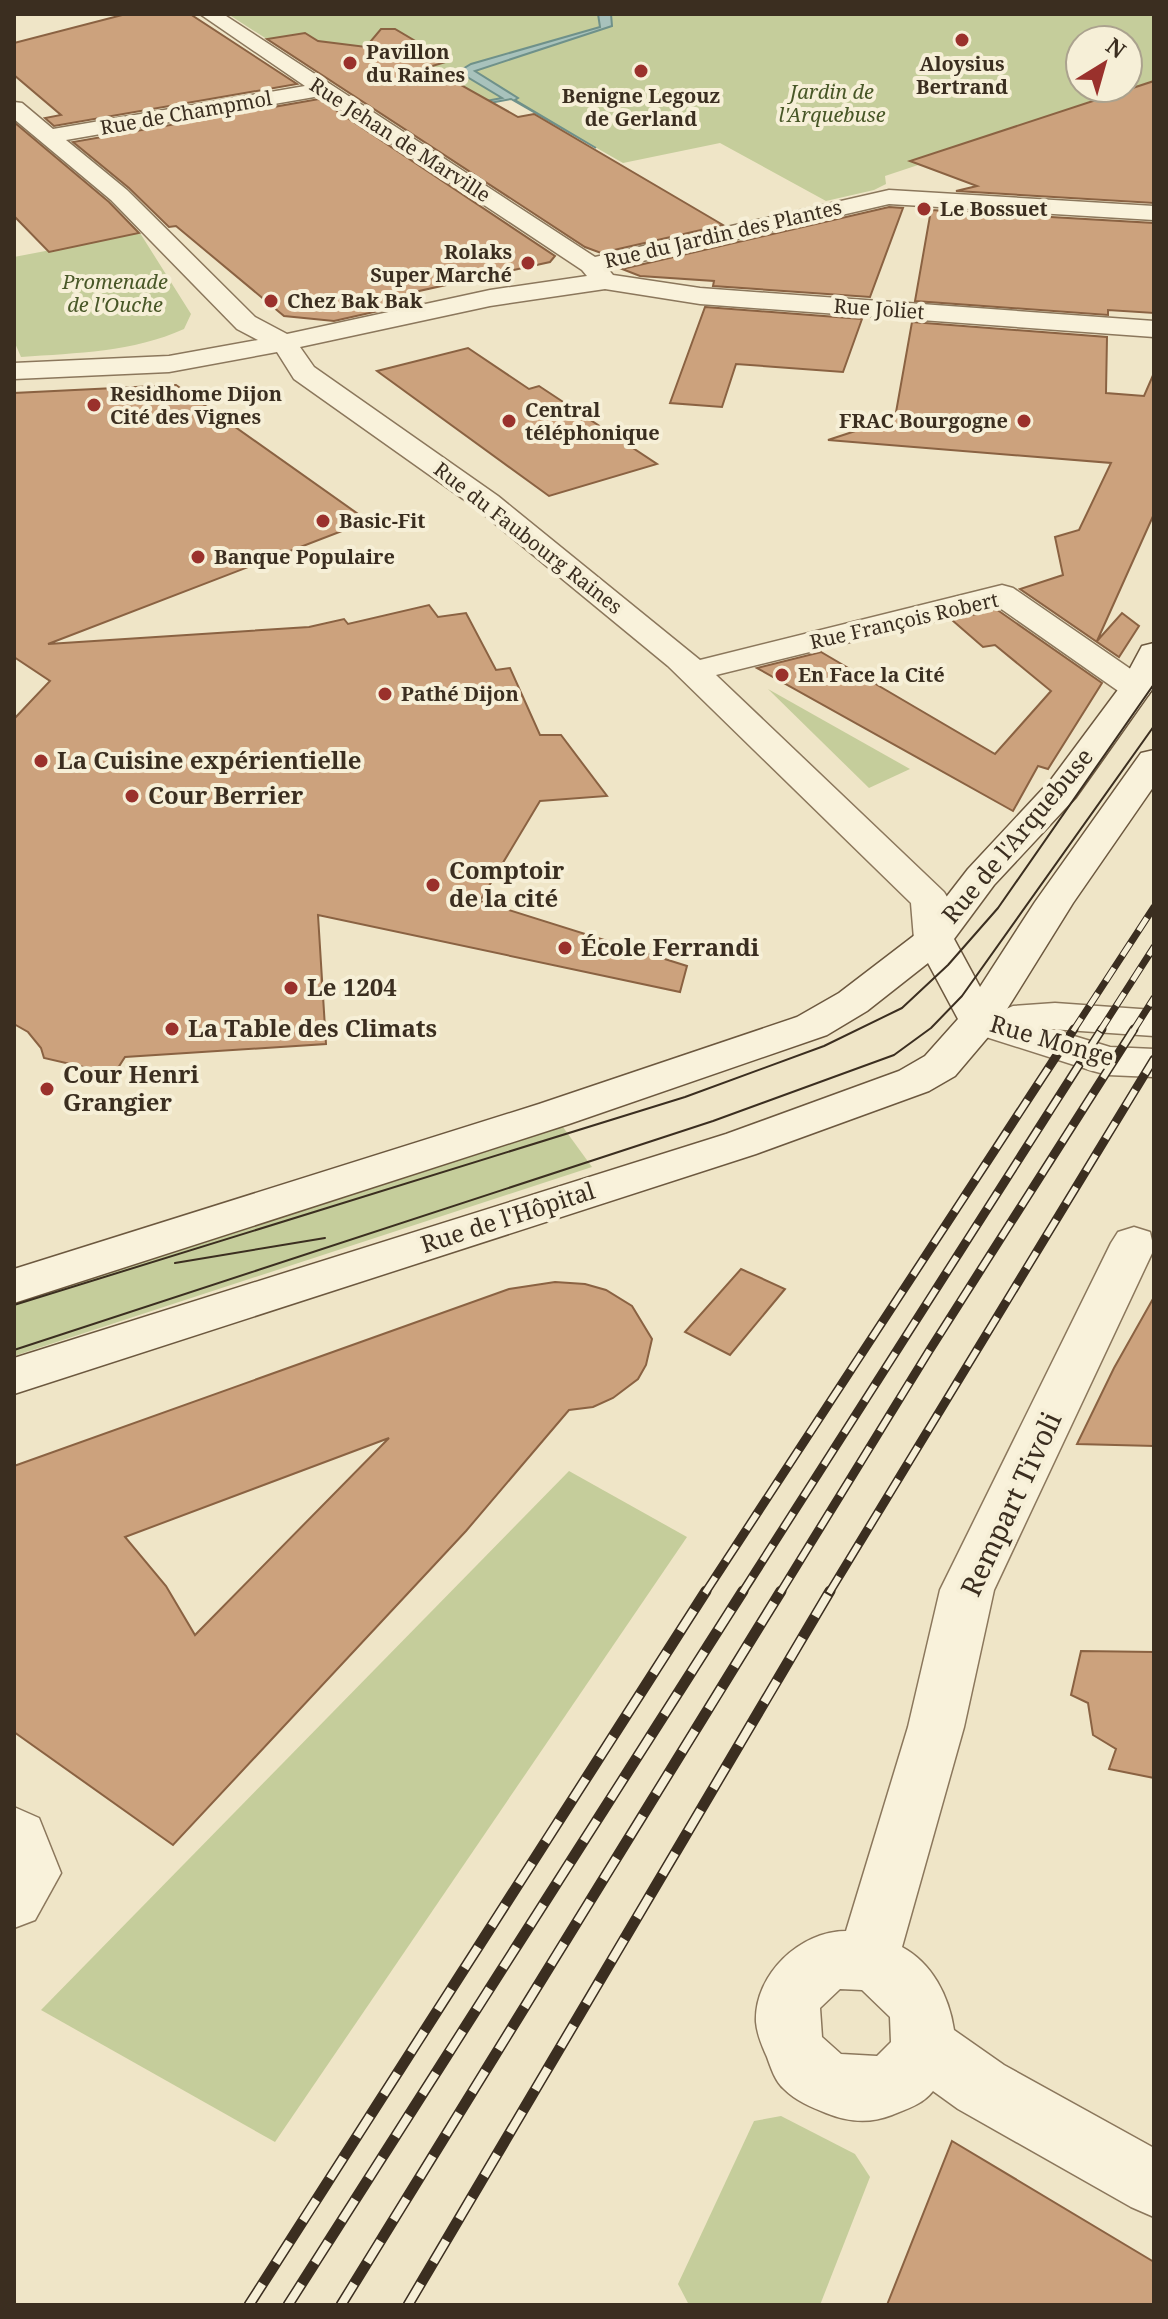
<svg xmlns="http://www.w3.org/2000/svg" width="1168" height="2319" font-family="'Noto Serif',serif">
<rect width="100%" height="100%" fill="#efe5c7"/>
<g fill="#c5cd9b" fill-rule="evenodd">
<path d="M228,14H1154V95L1131,94L885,176L886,184L874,190L826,201L720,143L623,163L511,99L393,121ZM1080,40H1128V88H1080Z"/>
<path d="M140,233L191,314L184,329C133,352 77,353 21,357L14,341V257Z"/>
<polygon points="768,689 910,769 869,788"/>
<polygon points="560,1123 592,1167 14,1356 14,1297"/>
<polygon points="569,1471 687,1537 275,2142 41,2010"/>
<polygon points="781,2116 855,2154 870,2177 820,2305 689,2305 678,2284 754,2121"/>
</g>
<polygon fill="#a8c2bc" stroke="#6f918a" stroke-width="2" points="598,14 611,14 612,26 475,71 518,98 515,100 596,148 511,99 393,121 391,119 502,98 464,75 461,70 471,64 600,27"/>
<g fill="#cca27d" stroke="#8a6242" stroke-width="2" fill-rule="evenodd">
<polygon points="126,14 190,14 297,84 54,126 45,118 61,115 14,75 14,43"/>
<polygon points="381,29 395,29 449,61 429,67 518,117 534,114 723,225 601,253 585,247 267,39 305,33 318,41 366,47"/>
<polygon points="1154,81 1154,203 956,191 977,186 910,161"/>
<polygon points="319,99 555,256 550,262 392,297 405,305 334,321 284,316 176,226 169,227 129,188 73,142"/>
<polygon points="15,123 109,202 139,233 49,252 14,216"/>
<polygon points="889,207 903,208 870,297 713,286 714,281 640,276 622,269"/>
<polygon points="931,210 1154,223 1154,313 1108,310 1108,315 915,301"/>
<polygon points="705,307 862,319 843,372 736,364 722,407 670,403"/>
<polygon points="912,322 1107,337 1106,393 1144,396 1154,373 1154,514 1097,641 1122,613 1139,626 1119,657 1020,589 1063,575 1055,537 1079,530 1111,463 828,440 895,418"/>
<polygon points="468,348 529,389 539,386 657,464 549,496 377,371"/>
<polygon points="176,385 368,521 48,644 309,627 344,619 348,624 429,605 438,617 466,613 496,670 510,668 540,735 561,735 607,796 540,801 480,901 687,966 680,992 318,915 326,1044 125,1057 114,1074 44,1058 41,1048 28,1032 14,1024 14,719 50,681 14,657 14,393"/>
<polygon points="996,609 1102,683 1048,769 1038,766 1013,811 757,668 821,652 995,754 1051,691 995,645 983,647 952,620"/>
<polygon points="741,1269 785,1289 730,1355 685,1332"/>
<path d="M555,1282L585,1284L606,1290L632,1306L652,1339L646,1365L638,1379L613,1398L593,1407L569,1410L466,1531L173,1845L14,1732V1466L509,1289ZM389,1438L195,1635L166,1586L125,1537Z"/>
<polygon points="1154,1297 1154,1446 1077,1444 1114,1368"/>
<polygon points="1081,1651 1154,1652 1154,1778 1109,1769 1116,1749 1093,1735 1088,1703 1071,1695"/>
<polygon points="952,2141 1154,2262 1154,2305 887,2305"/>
</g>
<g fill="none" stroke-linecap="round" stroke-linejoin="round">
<g stroke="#8b775c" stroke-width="3">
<g id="minor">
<path d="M200,14H223L595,257L889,190L1154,206V220L889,204L608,269L613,275L700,288L1154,321V337L700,304L605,289L490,306L300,347L314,367L498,496L700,660L1002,585L1013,588L1148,681L1153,688L1148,695L1136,698L1124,695L997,606L716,675L944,892L949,900L954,939L948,947L934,951L920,947L914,939L911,903L668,666L476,508L294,379L277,352L169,372L14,379V363L169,356L258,340L237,329L111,200L14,119V102L22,103L53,129L305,86ZM320,96L582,270L587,276L490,290L287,334L255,317L127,190L66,140Z"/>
<polygon points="1055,1003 1154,1010 1154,1036 1051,1029 1110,1047 1154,1049 1154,1077 1108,1075 1093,1071 964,1030 958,1021 964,1012 979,1008 997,1013 1013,1006"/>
<path d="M1134,1227L1150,1232L1154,1249L994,1590L964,1727L902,1947C932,1963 949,1996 954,2030L1004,2065L1154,2148V2217L1131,2207L958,2109L933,2091C923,2104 907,2109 892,2115C869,2124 848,2122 826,2113C811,2107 796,2101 784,2089C775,2081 771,2068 767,2057C762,2046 757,2034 756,2022C754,1975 800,1931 846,1931L908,1727L940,1590L1111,1243L1118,1232ZM840,1989L862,1990L890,2017L891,2042L877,2056L841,2054L822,2037L820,2008Z"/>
<polygon points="14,1807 39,1818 61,1873 35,1920 14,1928"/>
</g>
</g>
<g stroke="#6c583f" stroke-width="3">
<polygon id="secondary" points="1154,643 1153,688 1076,797 994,885 954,939 980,987 1035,902 1141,753 1154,750 1154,786 1073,903 994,1030 955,1076 929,1091 756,1154 14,1394 14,1358 726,1134 899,1071 925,1056 958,1019 928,963 867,1011 827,1035 569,1124 14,1303 14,1269 539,1104 797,1017 839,993 920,931 968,869 1050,781 1120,687 1142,646"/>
</g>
<use href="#minor" fill="#f9f2db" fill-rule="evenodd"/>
<use href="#secondary" fill="#f9f2db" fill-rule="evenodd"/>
<g stroke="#3b2e20" stroke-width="2">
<polyline points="175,1263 325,1238"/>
<polyline points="14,1305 685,1097 824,1046 902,1008 948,965 998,908 1154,684"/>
<polyline points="14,1350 713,1121 894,1055 931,1028 962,996 1154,726"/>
</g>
<g stroke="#3b2e20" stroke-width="7">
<g id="rail-far2">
<polyline points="1073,1031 1154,907"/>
<polyline points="1100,1031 1154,947"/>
<polyline points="1133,1031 1154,998"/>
</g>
</g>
<g stroke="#3b2e20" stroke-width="9">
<g id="rail-far1">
<polyline points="705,1593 1074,1029"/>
<polyline points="742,1593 1102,1029"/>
<polyline points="780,1593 929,1351 1134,1029"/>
<polyline points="829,1593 1154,1059"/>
</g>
</g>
<g stroke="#3b2e20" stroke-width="11">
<g id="rail">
<polyline points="249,2305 706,1591"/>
<polyline points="288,2305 743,1591"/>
<polyline points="341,2305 781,1591"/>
<polyline points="408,2305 830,1591"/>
</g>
</g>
<use href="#rail-far2" stroke="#f6efd7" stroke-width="5" stroke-dasharray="15" stroke-linecap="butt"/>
<use href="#rail-far1" stroke="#f6efd7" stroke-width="6" stroke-dasharray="19" stroke-linecap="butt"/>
<use href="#rail" stroke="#f6efd7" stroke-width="8" stroke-dasharray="25" stroke-linecap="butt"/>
</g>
<g fill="#9a312c" stroke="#f6efd7" stroke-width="3">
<circle cx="962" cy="40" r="8"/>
<circle cx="350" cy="63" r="8"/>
<circle cx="641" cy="71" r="8"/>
<circle cx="924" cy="209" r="8"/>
<circle cx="528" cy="263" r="8"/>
<circle cx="271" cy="301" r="8"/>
<circle cx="94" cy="405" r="8"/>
<circle cx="509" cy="421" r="8"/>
<circle cx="1024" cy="421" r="8"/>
<circle cx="323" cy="521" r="8"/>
<circle cx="198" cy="557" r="8"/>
<circle cx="782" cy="675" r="8"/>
<circle cx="385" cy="694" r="8"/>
<circle cx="41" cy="761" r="8"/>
<circle cx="132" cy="796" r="8"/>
<circle cx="433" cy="885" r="8"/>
<circle cx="565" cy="948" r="8"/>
<circle cx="291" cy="988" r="8"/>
<circle cx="172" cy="1029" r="8"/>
<circle cx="47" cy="1089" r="8"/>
</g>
<g text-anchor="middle" stroke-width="8" stroke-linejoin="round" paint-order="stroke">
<g font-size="20" font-weight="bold" fill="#3b2e20" stroke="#f6efd7" text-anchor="start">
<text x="366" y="59">Pavillon<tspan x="366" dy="23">du Raines</tspan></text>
<text x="962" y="71" text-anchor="middle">Aloysius<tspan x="962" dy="23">Bertrand</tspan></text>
<text x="641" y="103" text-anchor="middle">Benigne Legouz<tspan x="641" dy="23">de Gerland</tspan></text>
<text x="940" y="216">Le Bossuet</text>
<text x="512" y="259" text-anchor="end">Rolaks<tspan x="512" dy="23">Super Marché</tspan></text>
<text x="287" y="308">Chez Bak Bak</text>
<text x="110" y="401">Residhome Dijon<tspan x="110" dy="23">Cité des Vignes</tspan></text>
<text x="525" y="417">Central<tspan x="525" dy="23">téléphonique</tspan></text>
<text x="1008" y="428" text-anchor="end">FRAC Bourgogne</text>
<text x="339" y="528">Basic-Fit</text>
<text x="214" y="564">Banque Populaire</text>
<text x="798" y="682">En Face la Cité</text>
<text x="401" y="701">Pathé Dijon</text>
</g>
<g font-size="20" font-style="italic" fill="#485727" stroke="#f6efd7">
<text x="832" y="99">Jardin de<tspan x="832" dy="23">l'Arquebuse</tspan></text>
<text x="115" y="289">Promenade<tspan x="115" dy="23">de l'Ouche</tspan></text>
</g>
<g font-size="20" fill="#3b2e20" stroke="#f6efd7">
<text transform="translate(186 113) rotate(-10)" y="7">Rue de Champmol</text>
<text transform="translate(400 140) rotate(33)" y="7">Rue Jehan de Marville</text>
<text transform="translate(723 234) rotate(-13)" y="7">Rue du Jardin des Plantes</text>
<text transform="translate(879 309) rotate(4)" y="7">Rue Joliet</text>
<text transform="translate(528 538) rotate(38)" y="7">Rue du Faubourg Raines</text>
<text transform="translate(904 621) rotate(-13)" y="7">Rue François Robert</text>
</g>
<g font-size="24" font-weight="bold" fill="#3b2e20" stroke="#f6efd7" text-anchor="start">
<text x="57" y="769">La Cuisine expérientielle</text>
<text x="148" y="804">Cour Berrier</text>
<text x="449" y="879">Comptoir<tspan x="449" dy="28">de la cité</tspan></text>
<text x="581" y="956">École Ferrandi</text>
<text x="307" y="996">Le 1204</text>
<text x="188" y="1037">La Table des Climats</text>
<text x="63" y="1083">Cour Henri<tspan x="63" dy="28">Grangier</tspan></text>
</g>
<g font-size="24" fill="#3b2e20" stroke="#f6efd7">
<text transform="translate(1018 836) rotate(-50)" y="8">Rue de l'Arquebuse</text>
<text transform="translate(1052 1041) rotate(16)" y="8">Rue Monge</text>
<text transform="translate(508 1218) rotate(-18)" y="8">Rue de l'Hôpital</text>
</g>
<g font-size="28" fill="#3b2e20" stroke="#f6efd7">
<text transform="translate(1011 1504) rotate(-65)" y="10">Rempart Tivoli</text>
</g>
</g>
<rect width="1168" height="2319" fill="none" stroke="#3b2e20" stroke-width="32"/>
<g transform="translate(1104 64) rotate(37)"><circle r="38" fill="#f6efd7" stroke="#aba28e" stroke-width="2"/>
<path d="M0-6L14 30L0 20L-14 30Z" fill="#9a312c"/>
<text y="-12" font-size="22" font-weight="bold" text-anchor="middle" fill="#3b2e20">N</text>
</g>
</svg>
